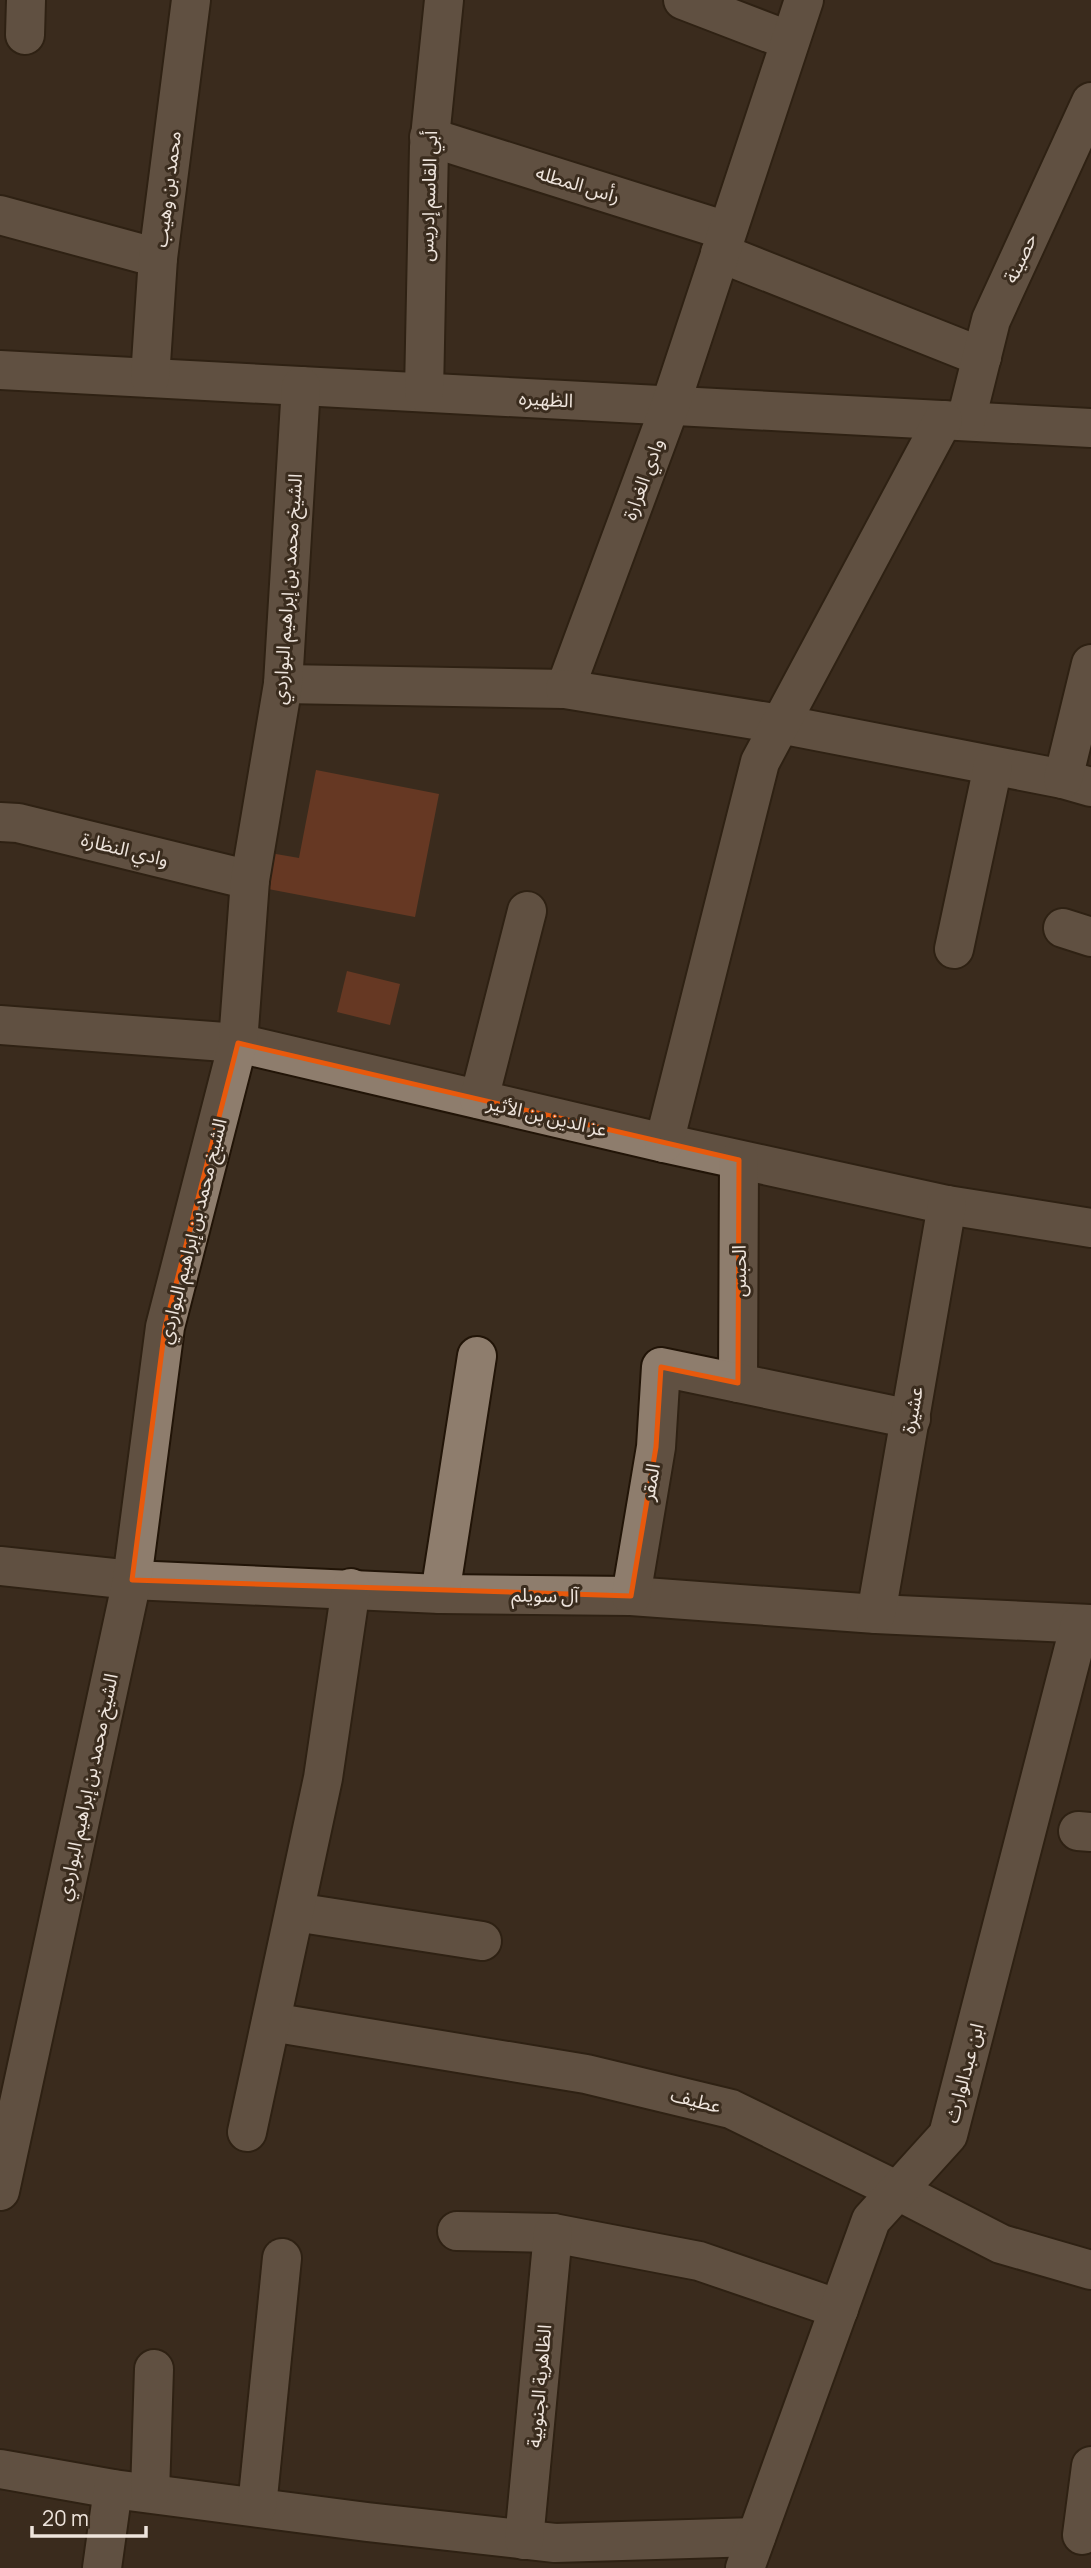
<svg xmlns="http://www.w3.org/2000/svg" width="1091" height="2568" font-family="Manrope,'Noto Sans Arabic',sans-serif">
<rect width="100%" height="100%" fill="#3a2c1e"/>
<g fill="#9c482a">
<polygon points="316,770 439,794 415,917 263,888 270,853 299,858"/>
<polygon points="347,971 400,984 390,1025 337,1012"/>
</g>
<g fill="none" stroke-linecap="round" stroke-linejoin="round">
<g stroke="#211407" stroke-width="42">
<g id="minor">
<polyline points="683,0 790,41"/>
<polyline points="25,35 26,0"/>
<polyline points="429,137 727,231"/>
<polyline points="0,215 158,258"/>
<polyline points="720,253 982,357"/>
<polyline points="0,370 1091,428"/>
<polyline points="150,378 158,258 191,0"/>
<polyline points="424,392 429,147 444,0"/>
<polyline points="966,420 991,320 1091,102"/>
<polyline points="283,684 565,689 670,406 804,0"/>
<polyline points="565,689 780,724 1063,779 1091,787"/>
<polyline points="1063,779 1091,664"/>
<polyline points="0,822 18,823 250,880"/>
<polyline points="1063,928 1091,937"/>
<polyline points="954,949 993,766"/>
<polyline points="0,1025 238,1043 664,1143 947,1205 1091,1228"/>
<polyline points="479,1099 527,911"/>
<polyline points="664,1143 760,762 943,420"/>
<polyline points="738,1383 739,1160"/>
<polyline points="0,1566 132,1580 440,1594 631,1596 876,1614 1091,1624"/>
<polyline points="440,1594 477,1356"/>
<polyline points="631,1596 656,1447 661,1367 911,1419"/>
<polyline points="876,1614 947,1205"/>
<polyline points="1078,1831 1091,1832"/>
<polyline points="295,1912 482,1941"/>
<polyline points="271,2022 586,2074 731,2109 898,2191 1001,2244 1091,2270"/>
<polyline points="247,2132 323,1778 351,1588"/>
<polyline points="0,2191 132,1580 165,1327 238,1043 250,880 283,684 301,386"/>
<polyline points="457,2231 553,2233 699,2261 839,2309"/>
<polyline points="0,2469 113,2489 367,2522 555,2543 756,2537"/>
<polyline points="150,2493 154,2369"/>
<polyline points="257,2507 282,2258"/>
<polyline points="1082,2535 1091,2466"/>
<polyline points="524,2540 553,2233"/>
<polyline points="102,2568 113,2489"/>
<polyline points="745,2568 871,2220 948,2135 1080,1624"/>
</g>
</g>
<use href="#minor" stroke="#8e7d6d" stroke-width="38"/>
</g>
<path d="M0 0H1091V2568H0ZM238,1043L739,1160L738,1383L661,1367L656,1447L631,1596L132,1580L165,1327Z" fill="#3a2c1e" fill-opacity=".55" fill-rule="evenodd"/>
<path fill="none" stroke="#e8590c" stroke-width="5" stroke-linejoin="round" d="M238,1043L739,1160L738,1383L661,1367L656,1447L631,1596L132,1580L165,1327Z"/>
<g text-anchor="middle" stroke-width="6" stroke-linejoin="round" paint-order="stroke">
<g font-size="19" fill="#eee4dc" stroke="#3a2c1e">
<text transform="translate(578 184) rotate(17)" y="7">رأس المطله</text>
<text transform="translate(167 189) rotate(-83)" y="7">محمد بن وهيب</text>
<text transform="translate(428 196) rotate(-88)" y="7">أبي القاسم إدريس</text>
<text transform="translate(1020 258) rotate(-65)" y="7">حصينة</text>
<text transform="translate(546 399) rotate(3)" y="7">الظهيره</text>
<text transform="translate(643 479) rotate(-70)" y="7">وادي الغرارة</text>
<text transform="translate(287 589) rotate(-86)" y="7">الشيخ محمد بن إبراهيم البواردي</text>
<text transform="translate(125 849) rotate(14)" y="7">وادي النظارة</text>
<text transform="translate(547 1116) rotate(13)" y="7">عز الدين بن الأثير</text>
<text transform="translate(192 1231) rotate(-76)" y="7">الشيخ محمد بن إبراهيم البواردي</text>
<text transform="translate(739 1271) rotate(-90)" y="7">الحبس</text>
<text transform="translate(912 1410) rotate(-80)" y="7">عشيرة</text>
<text transform="translate(650 1482) rotate(-80)" y="7">المقر</text>
<text transform="translate(545 1595) rotate(1)" y="7">آل سويلم</text>
<text transform="translate(87 1787) rotate(-78)" y="7">الشيخ محمد بن إبراهيم البواردي</text>
<text transform="translate(964 2073) rotate(-75)" y="7">ابن عبدالوارث</text>
<text transform="translate(696 2100) rotate(14)" y="7">عطيف</text>
<text transform="translate(539 2386) rotate(-85)" y="7">الظاهرية الجنوبية</text>
</g>
</g>
<path d="M32 2526v10h114v-10" fill="none" stroke="#eee4dc" stroke-width="3.5"/>
<text x="42" y="2526" font-size="21" fill="#eee4dc" stroke="#3a2c1e" stroke-width="5" paint-order="stroke">20 m</text>
</svg>
